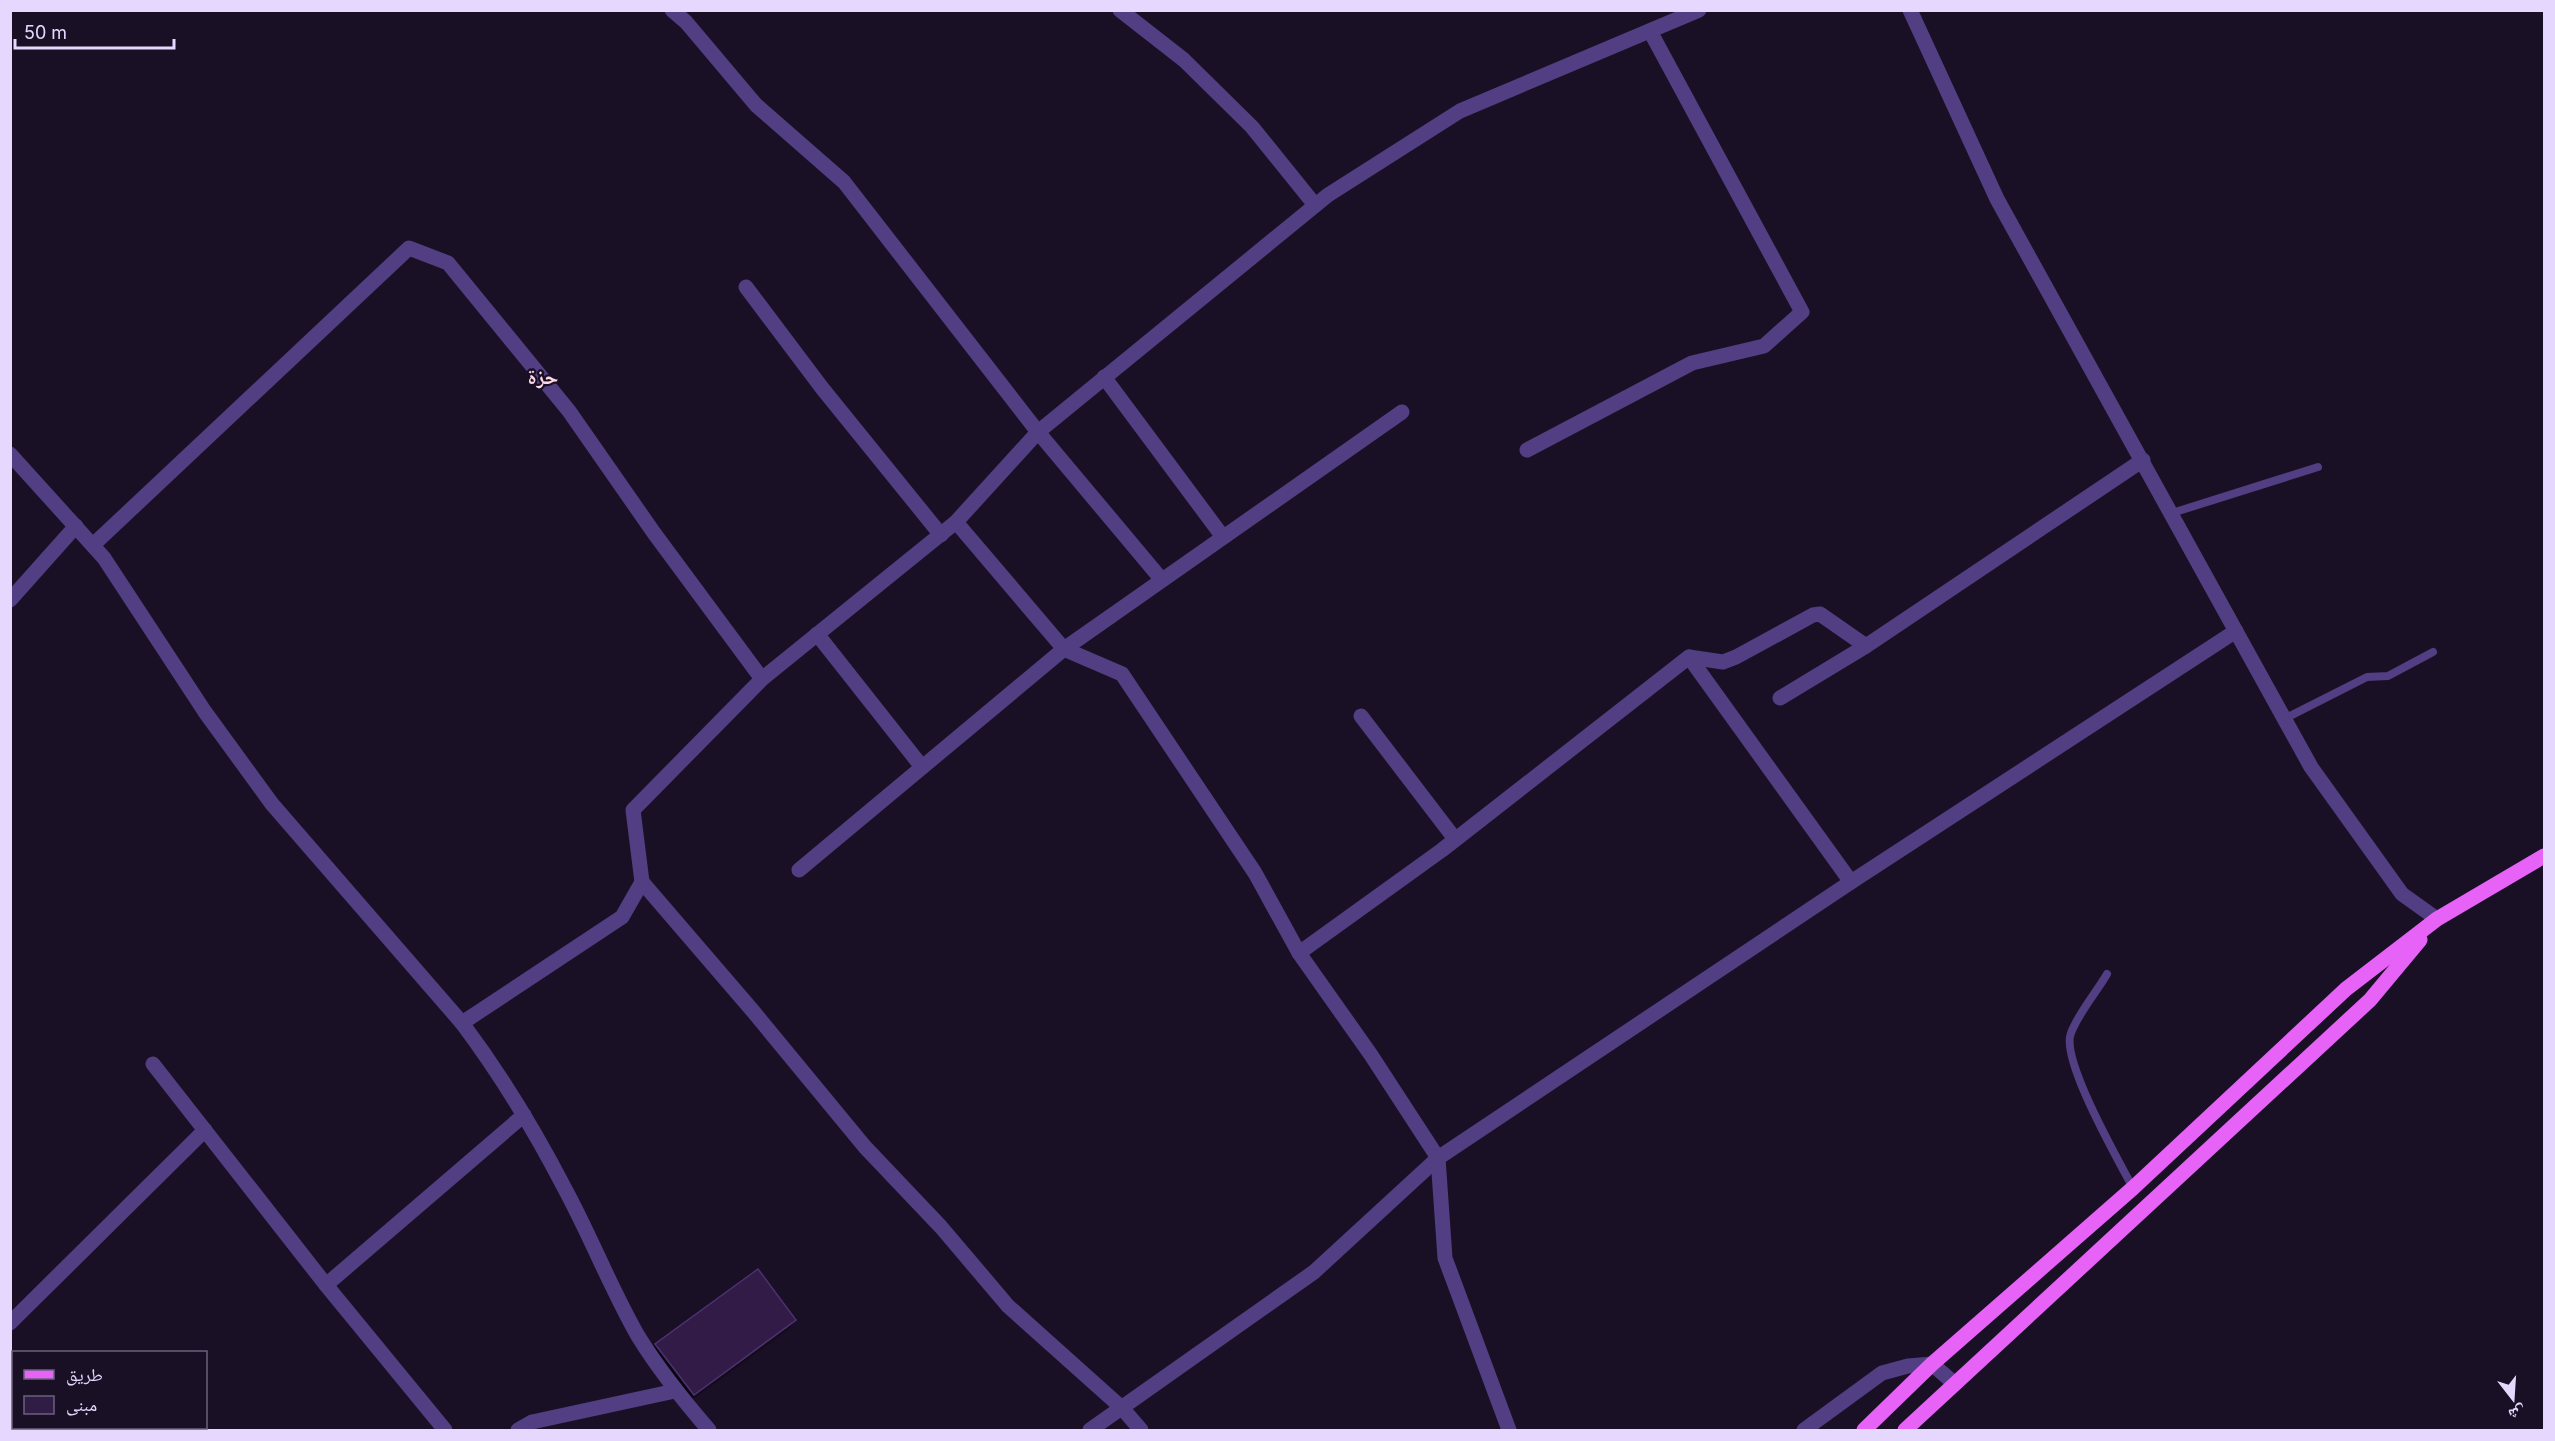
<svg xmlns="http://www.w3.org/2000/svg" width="2555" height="1441" font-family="Inter,'Noto Naskh Arabic',sans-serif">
<defs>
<filter id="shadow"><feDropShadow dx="-5.5" dy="5.5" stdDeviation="1.5" flood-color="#0009"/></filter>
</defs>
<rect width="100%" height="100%" fill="#1a1026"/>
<polygon fill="#301d46" stroke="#4e3071" stroke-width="1.5" filter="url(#shadow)" points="758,1269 796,1320 694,1395 655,1344"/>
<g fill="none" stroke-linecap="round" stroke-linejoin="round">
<g stroke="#523e82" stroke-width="8">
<polyline points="2172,513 2318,467"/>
<polyline points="2284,719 2367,677 2388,676 2433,652"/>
<path d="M2107,974C2096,993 2079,1012 2071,1033C2060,1059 2119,1161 2133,1188"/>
</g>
<g stroke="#523e82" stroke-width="15">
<polyline points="672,10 686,22 756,105 844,182 1038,432 1162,580"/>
<polyline points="1120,10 1184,60 1252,127 1315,205"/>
<polyline points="746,287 822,388 941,535"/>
<polyline points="1104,377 1223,537"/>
<polyline points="1527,450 1692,363 1764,346 1802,312 1650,31"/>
<polyline points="956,522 1064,649 1122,674 1255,873 1299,953 1371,1055 1438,1158 1445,1258 1509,1430"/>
<polyline points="93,545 409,248 448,263 569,411 654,533 762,679"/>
<polyline points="10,600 76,526"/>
<polyline points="817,634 922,767"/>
<polyline points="1689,657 1851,882"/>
<polyline points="1780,698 1866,646 2143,460"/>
<polyline points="1361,716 1455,839"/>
<polyline points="799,870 1064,649 1402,412"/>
<polyline points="642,882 752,1010 865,1147 941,1227 1008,1306 1122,1408 1141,1430"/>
<polyline points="1299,953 1442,850 1689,657 1723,662 1736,657 1813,615 1820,614 1866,646"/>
<polyline points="462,1023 622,917 642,882 633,810 762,679 956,522 1038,432 1328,195 1460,111 1699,10"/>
<polyline points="153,1064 326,1285 445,1430"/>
<polyline points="326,1285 524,1115"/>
<polyline points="10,1323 205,1130"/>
<polyline points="518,1430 532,1422 675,1391"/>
<polyline points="1090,1430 1314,1272 1438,1158 1851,882 2236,631"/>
<polyline points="1804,1430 1882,1373 1908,1366 1932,1364 1955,1384"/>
</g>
<g stroke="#523e82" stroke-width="15">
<polyline points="1910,10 1997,199 2311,767 2402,894 2437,919"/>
<path d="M10,454L104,558L205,712L272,804L462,1023C501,1075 535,1131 565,1189C591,1237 611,1289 638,1336C659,1370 683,1400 709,1430"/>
</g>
<g stroke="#e763f8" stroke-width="15">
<polyline points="1864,1430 1932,1364 2133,1188 2346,989 2437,919 2544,856"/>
<polyline points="1905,1430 2370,1000 2420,940"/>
</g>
</g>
<g text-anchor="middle" stroke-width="4.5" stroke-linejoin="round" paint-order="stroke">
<g font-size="21" font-weight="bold" fill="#fdd9e6" stroke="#1a1026">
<text x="543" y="384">حزة</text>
</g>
</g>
<rect width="2555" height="1441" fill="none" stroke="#e5d7fd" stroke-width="24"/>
<rect x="12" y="1351" width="195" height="78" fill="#1a1026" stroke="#6b607c" stroke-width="1.5"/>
<rect x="24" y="1370" width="30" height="9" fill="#e763f8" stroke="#6b607c" stroke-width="1.5"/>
<text x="66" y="1381" font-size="18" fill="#e5d7fd">طريق</text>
<rect x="24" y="1396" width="30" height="18" fill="#301d46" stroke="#6b607c" stroke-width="1.5"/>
<text x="66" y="1411" font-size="18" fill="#e5d7fd">مبنى</text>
<g transform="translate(2513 1399) rotate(163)" stroke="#1a1026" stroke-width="4.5" paint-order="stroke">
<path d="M0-4.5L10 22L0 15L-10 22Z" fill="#e5d7fd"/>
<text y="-9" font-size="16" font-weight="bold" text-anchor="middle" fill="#e5d7fd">ش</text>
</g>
<path d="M15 39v9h159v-9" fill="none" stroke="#e5d7fd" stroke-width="3"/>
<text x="24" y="39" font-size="18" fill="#e5d7fd" stroke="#1a1026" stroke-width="4.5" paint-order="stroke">50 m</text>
</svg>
